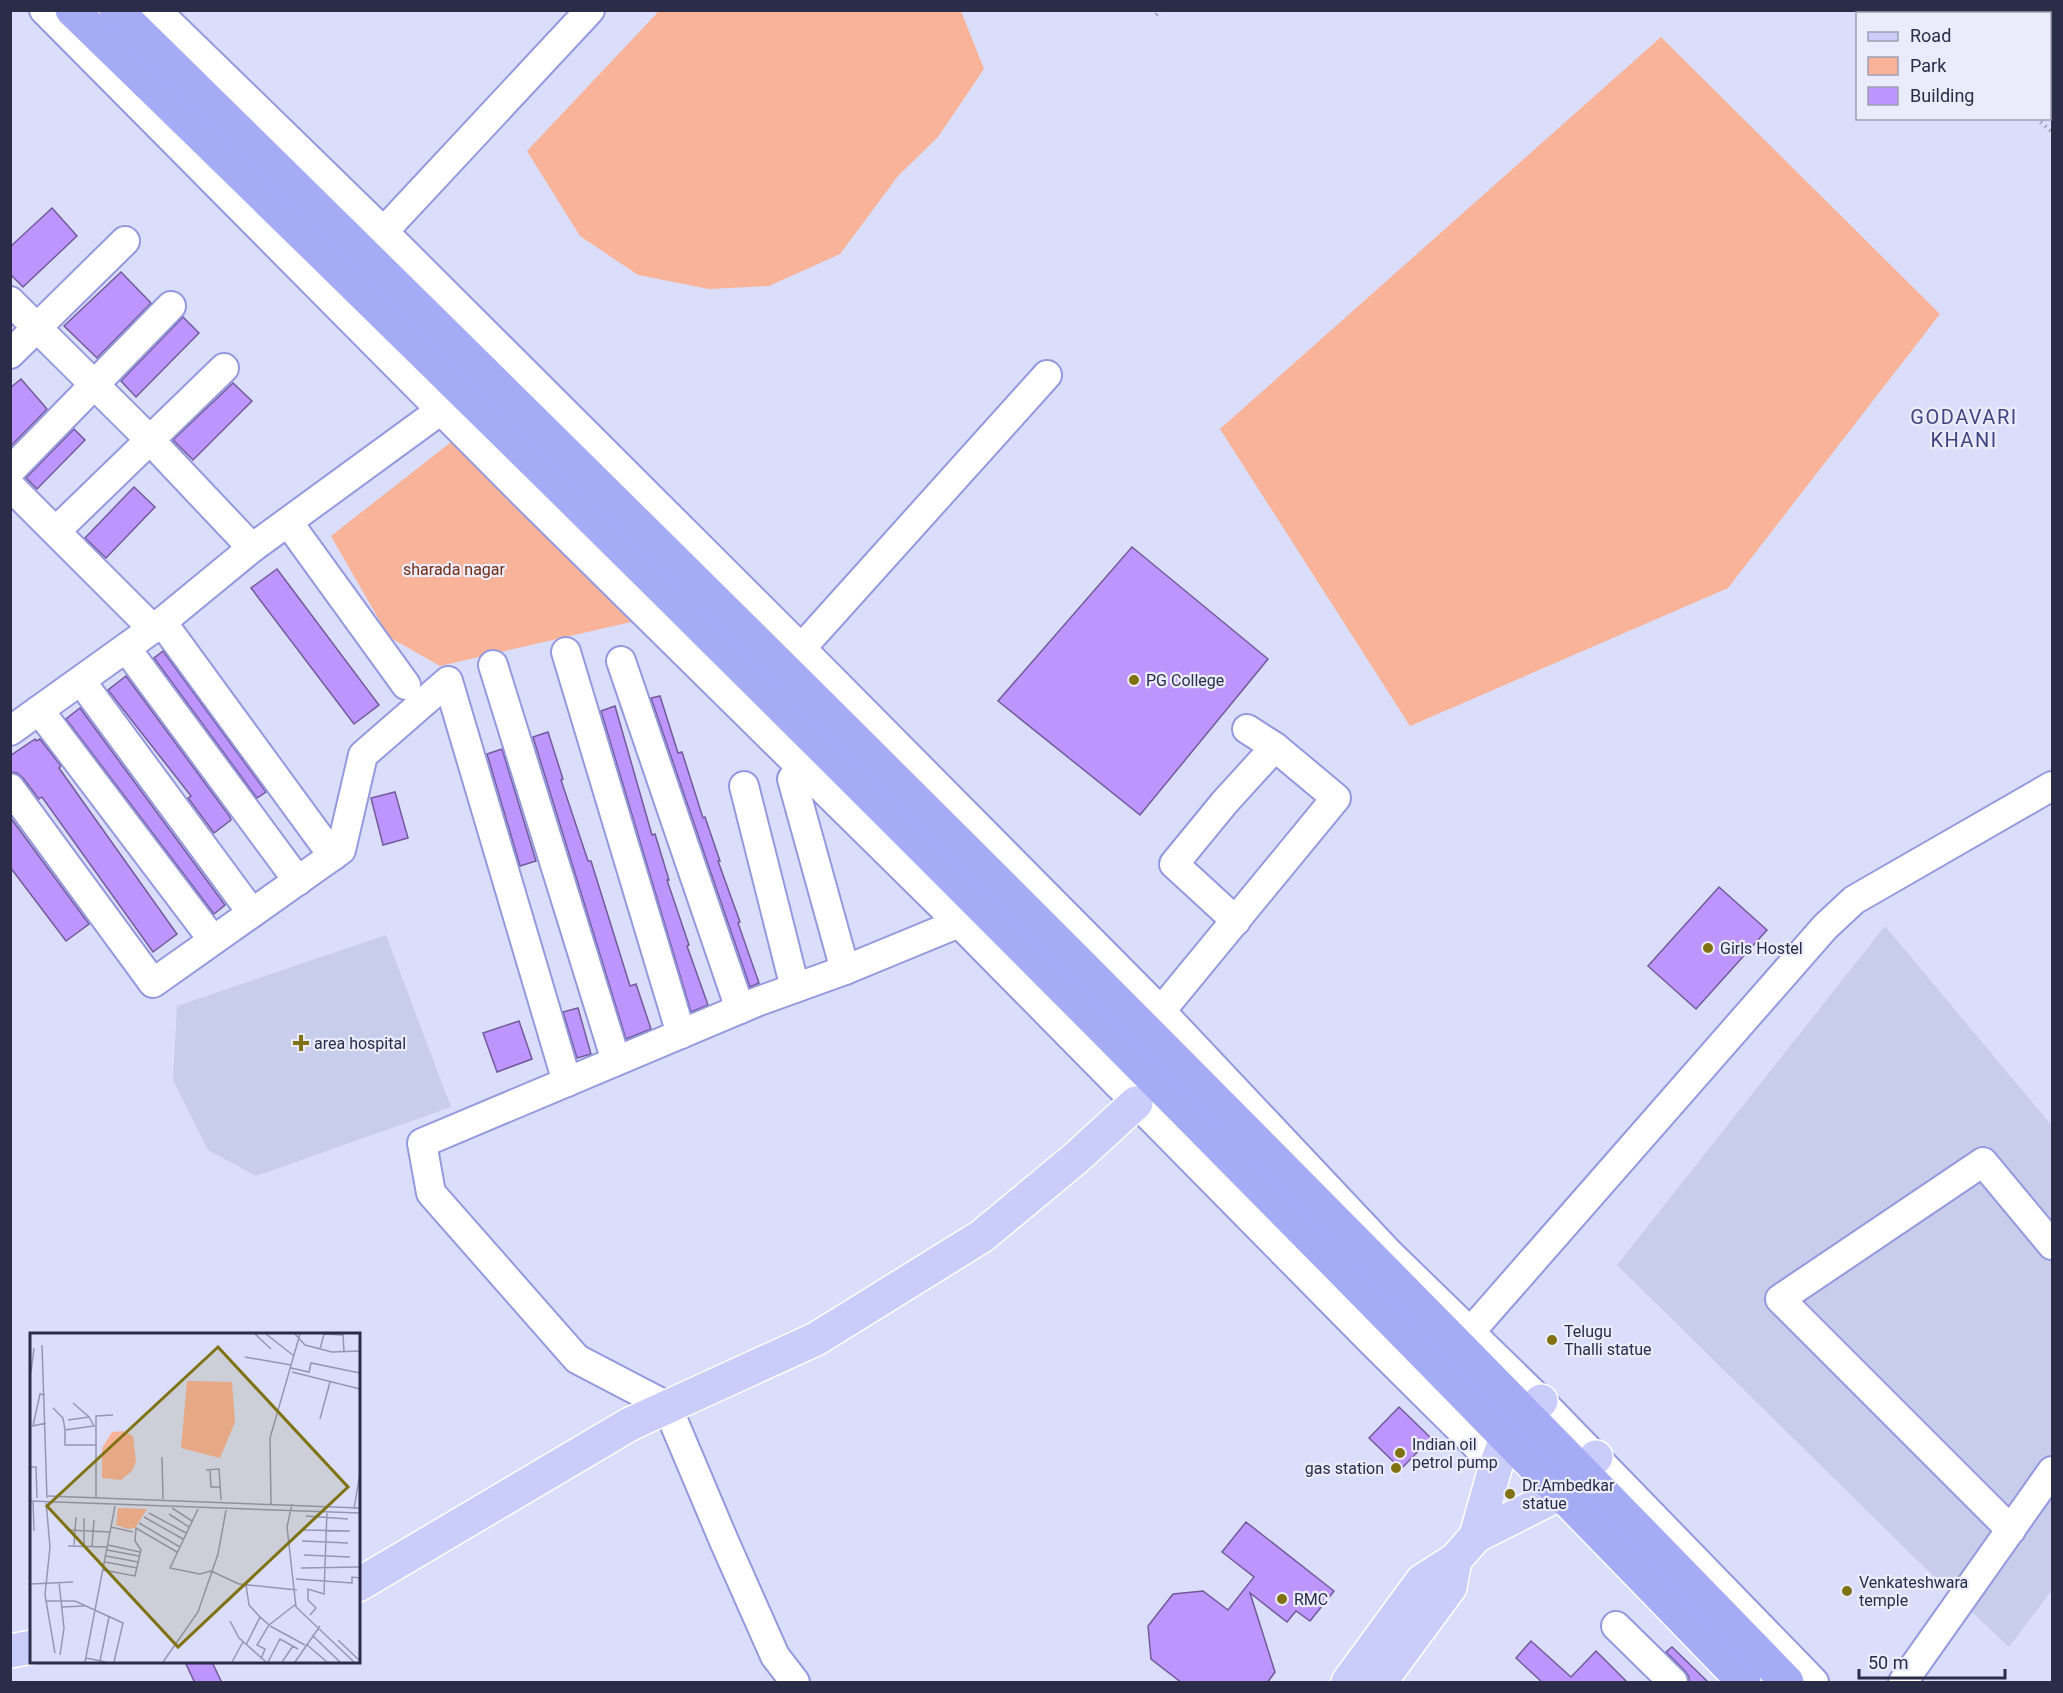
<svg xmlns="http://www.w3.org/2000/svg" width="2063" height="1693" font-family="Roboto,sans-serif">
<rect width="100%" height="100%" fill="#dadefb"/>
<g fill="#c9cdec">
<polygon points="1885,926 2052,1126 2052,1590 2009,1647 1920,1563 1617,1265"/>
<polygon points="386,935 451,1107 256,1176 208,1150 173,1080 177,1006"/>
</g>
<g fill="#f9b399">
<polygon points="659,11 961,11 984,69 938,137 898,176 840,254 769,286 709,289 638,275 580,236 527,151"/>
<polygon points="1661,37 1940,314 1728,588 1410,726 1220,429"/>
<polygon points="455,439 631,622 440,666 389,637 331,536"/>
</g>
<g fill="#bd95fd" stroke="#725b9a" stroke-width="1.5">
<polygon points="52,208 77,236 23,287 10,274 10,247"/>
<polygon points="121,272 151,303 97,358 64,326"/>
<polygon points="183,317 199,333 136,397 121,381"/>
<polygon points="21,379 47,409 10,447 10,388"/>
<polygon points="233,383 252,401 193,460 173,440"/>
<polygon points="74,429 85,440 37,489 26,478"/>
<polygon points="134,487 155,507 106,558 85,538"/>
<polygon points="1132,547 1268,659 1140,815 998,701"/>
<polygon points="277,569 379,705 354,724 251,588"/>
<polygon points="163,651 266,792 257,798 154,658"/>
<polygon points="126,676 230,817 231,820 214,833 188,798 191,796 108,690"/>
<polygon points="660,696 678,753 682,752 703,818 705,817 720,861 718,861 740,922 738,923 759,983 750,987 651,698"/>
<polygon points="615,706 652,835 655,834 669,880 667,880 689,945 687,946 708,1005 691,1012 601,711"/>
<polygon points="80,708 225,905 214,914 66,719"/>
<polygon points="548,732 563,779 561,780 588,861 591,861 630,986 636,984 651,1029 626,1039 533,737"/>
<polygon points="35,739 36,741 40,739 61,766 59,768 177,934 153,952 42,797 39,799 23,778 17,773 10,772 10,756"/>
<polygon points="502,749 536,861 520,866 487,754"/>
<polygon points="395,792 408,838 383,845 371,798"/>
<polygon points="10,817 89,924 66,941 10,867"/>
<polygon points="1719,887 1767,930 1696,1009 1648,966"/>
<polygon points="578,1008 591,1054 577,1058 563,1012"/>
<polygon points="519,1021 532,1059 497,1072 483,1033"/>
<polygon points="1399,1407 1431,1438 1401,1469 1369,1438"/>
<polygon points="1246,1522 1334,1591 1310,1621 1296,1611 1287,1622 1250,1593 1275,1672 1267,1683 1182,1683 1151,1659 1148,1626 1173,1594 1203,1591 1228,1610 1254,1577 1222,1552"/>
<polygon points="1531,1641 1571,1677 1596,1651 1628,1683 1543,1683 1516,1658"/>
<polygon points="1672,1647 1709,1683 1689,1683 1689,1677 1685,1671 1666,1652"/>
<polygon points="185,1662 212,1662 222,1683 195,1683"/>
</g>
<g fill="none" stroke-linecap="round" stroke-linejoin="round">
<g stroke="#9499dd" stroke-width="32">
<g id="minor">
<polyline points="44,10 531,501 959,923 1372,1342 1496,1465"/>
<polyline points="156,10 383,231 801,648 1161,1011 1389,1253 1541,1401 1814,1682"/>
<polyline points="371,245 590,10"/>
<polyline points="10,301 150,440 252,548"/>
<polyline points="10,354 125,241"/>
<polyline points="10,471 171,306"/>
<polyline points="10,486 153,629"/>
<polyline points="288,522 406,685"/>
<polyline points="56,531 224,368"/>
<polyline points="162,622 333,856"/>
<polyline points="126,648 298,881"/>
<polyline points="566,652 681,1034"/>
<polyline points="621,661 740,1009"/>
<polyline points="788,663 1047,375"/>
<polyline points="493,665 616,1061"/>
<polyline points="81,681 252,913"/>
<polyline points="39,710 213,940"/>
<polyline points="10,731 162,622 252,548 441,410"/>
<polyline points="801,768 792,779 845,970"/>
<polyline points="744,786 795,988"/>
<polyline points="10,788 153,983 341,850 363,755 448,681 567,1082"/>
<polyline points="1236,921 1174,864 1224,803 1275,747"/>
<polyline points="1161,1011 1336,798 1275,747 1247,729"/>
<polyline points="1458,1346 1825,927 1854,900 2052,786"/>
<polyline points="2011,1530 1780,1299 1983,1162 2052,1245"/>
<polyline points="1616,1626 1673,1682"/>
<polyline points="795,1682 775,1656 724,1541 667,1406 577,1359 431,1193 422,1143 759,1001 845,970 959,923"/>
<polyline points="1903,1682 2052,1471"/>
</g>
</g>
<g stroke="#fff" stroke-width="36">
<g id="major">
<polyline points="1476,1536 1496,1465 1507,1437 1541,1401"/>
<polyline points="358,1585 630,1424 816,1339 982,1236 1076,1158 1136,1103"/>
<polyline points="10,1651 32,1647"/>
<polyline points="1348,1682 1422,1581 1455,1560 1476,1536 1561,1493 1596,1457"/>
<polyline points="1380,1682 1450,1587 1455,1560"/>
</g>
</g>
<g stroke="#fff" stroke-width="36">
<g id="highway">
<path d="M72,10C638,559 1196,1116 1744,1682"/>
<path d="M116,10C678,562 1239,1116 1787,1682"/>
</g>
</g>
<g stroke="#9b9dba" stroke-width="4" stroke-dasharray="1.5 4.5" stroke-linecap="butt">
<polyline points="1896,10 1901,14"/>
<polyline points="2013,14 2015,10"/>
<polyline points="1156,15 1161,10"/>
<polyline points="2036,118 2052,132"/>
</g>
<use href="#minor" stroke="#fff" stroke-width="28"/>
<use href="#major" stroke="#cacdfa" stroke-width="33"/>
<use href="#highway" stroke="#a6abf6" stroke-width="33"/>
</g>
<g fill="#807213" stroke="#eaecfb" stroke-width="2">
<circle cx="1134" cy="680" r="6"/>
<circle cx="1708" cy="948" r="6"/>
<path d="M298 1034h6v6h6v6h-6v6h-6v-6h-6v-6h6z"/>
<circle cx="1552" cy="1340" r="6"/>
<circle cx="1400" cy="1453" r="6"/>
<circle cx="1396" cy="1468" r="6"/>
<circle cx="1510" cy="1494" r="6"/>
<circle cx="1847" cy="1591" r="6"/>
<circle cx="1282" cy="1599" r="6"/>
</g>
<g text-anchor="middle" stroke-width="4.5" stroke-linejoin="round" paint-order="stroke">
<g font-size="16" fill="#742d10" stroke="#eaecfb">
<text x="454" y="575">sharada nagar</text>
</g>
<g font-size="16" fill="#2b2c48" stroke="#eaecfb" text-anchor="start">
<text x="1146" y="686">PG College</text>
<text x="1720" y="954">Girls Hostel</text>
<text x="314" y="1049">area hospital</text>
<text x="1564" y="1337">Telugu<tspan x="1564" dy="18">Thalli statue</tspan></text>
<text x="1412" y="1450">Indian oil<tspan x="1412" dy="18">petrol pump</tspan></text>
<text x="1384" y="1474" text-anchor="end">gas station</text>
<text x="1522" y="1491">Dr.Ambedkar<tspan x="1522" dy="18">statue</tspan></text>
<text x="1859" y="1588">Venkateshwara<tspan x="1859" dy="18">temple</tspan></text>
<text x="1294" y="1605">RMC</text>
</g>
<g font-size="20" letter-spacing="1.5" fill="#434581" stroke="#eaecfb">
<text x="1964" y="424">GODAVARI<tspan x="1964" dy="23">KHANI</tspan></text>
</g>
</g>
<g transform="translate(30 1333)">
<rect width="330" height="330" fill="#dadefb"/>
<path d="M157,48L202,49L205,89L190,125L151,115ZM93,98L103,103L106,129L102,138L91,147L72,145V115L82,99ZM88,175L117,176L105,195L98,196L86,192Z" fill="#f9b399"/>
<path fill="none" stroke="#9497b3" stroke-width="1.5" d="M225,1L241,16M236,1L264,23M265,1L275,12L302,19L330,18M313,1L314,19M12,12L17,165M290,16L294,1L313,2M215,24L261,32M261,35L279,39L281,30L330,40M1,39L4,15M262,39L330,56M15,62L10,61L3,93L16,90M43,70L59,84M23,75L33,85L35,97M290,86L300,49M38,87L59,84L64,93L35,97V112H66M132,124L133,166M0,134H6L7,165M176,137L189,136L191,167M180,137L181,154H190M18,163L330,175M66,166V83L83,82M0,168L330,180M3,168L4,198M16,168L20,214L15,262L25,320M241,171L240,105L270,1M262,171L257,194L266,274L324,329M142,175L162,188M168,176L140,235L170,241L181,238L209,251L267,257M324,176L330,140M119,180L156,200M139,181L159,194M276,183L318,186M114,184L153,206M109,190L150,214M81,194L103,199M37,197L80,199M274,197L320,198M272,208L318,210M44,212L46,184M78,212L110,219M38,213L78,214M54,213V185M62,213L64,187M77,217L109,223M274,222L320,224M76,223L108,229M75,229L107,235M271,235L330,234M73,237L105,243L111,217L105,208L106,195L147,219M266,246L322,250V244L330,245M29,249L34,295L30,322M0,251L43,249M216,252L219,272L230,284M16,268H45L93,290L84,329M32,274L54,273M280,282L286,275L278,267V256L294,261L297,178M200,288L209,305L236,329M239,292L266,271M240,293L275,312M282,302L310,329M308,307L330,328M276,311L297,329M216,312L230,284L239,292L227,312L235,316L231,326M56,325L76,329M70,328L79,284M55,329L85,173M133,329L168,279L188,221L196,177M202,329L213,309M238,329L250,306L268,316M252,329L263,313M265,329L290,293"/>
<path fill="#807213" fill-opacity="0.15" stroke="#807213" stroke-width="3" d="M188,14L318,154L148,314L17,173Z"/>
<rect width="330" height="330" fill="none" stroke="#2b2c48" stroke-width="3"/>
</g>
<rect width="2063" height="1693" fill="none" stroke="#2b2c48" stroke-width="24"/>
<rect x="1856" y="12" width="195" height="108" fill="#eaecfb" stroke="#9e9fb3" stroke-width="1.5"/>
<rect x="1868" y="32" width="30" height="9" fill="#cacdfa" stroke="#9e9fb3" stroke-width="1.5"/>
<text x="1910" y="42" font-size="18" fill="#2b2c48">Road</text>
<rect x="1868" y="57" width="30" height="18" fill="#f9b399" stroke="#9e9fb3" stroke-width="1.5"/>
<text x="1910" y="72" font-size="18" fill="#2b2c48">Park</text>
<rect x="1868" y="87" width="30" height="18" fill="#bd95fd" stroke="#9e9fb3" stroke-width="1.5"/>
<text x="1910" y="102" font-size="18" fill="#2b2c48">Building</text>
<path d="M1859 1669v9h146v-9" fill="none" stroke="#2b2c48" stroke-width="3"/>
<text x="1868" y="1669" font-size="18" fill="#2b2c48" stroke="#eaecfb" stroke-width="4.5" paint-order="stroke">50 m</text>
</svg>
